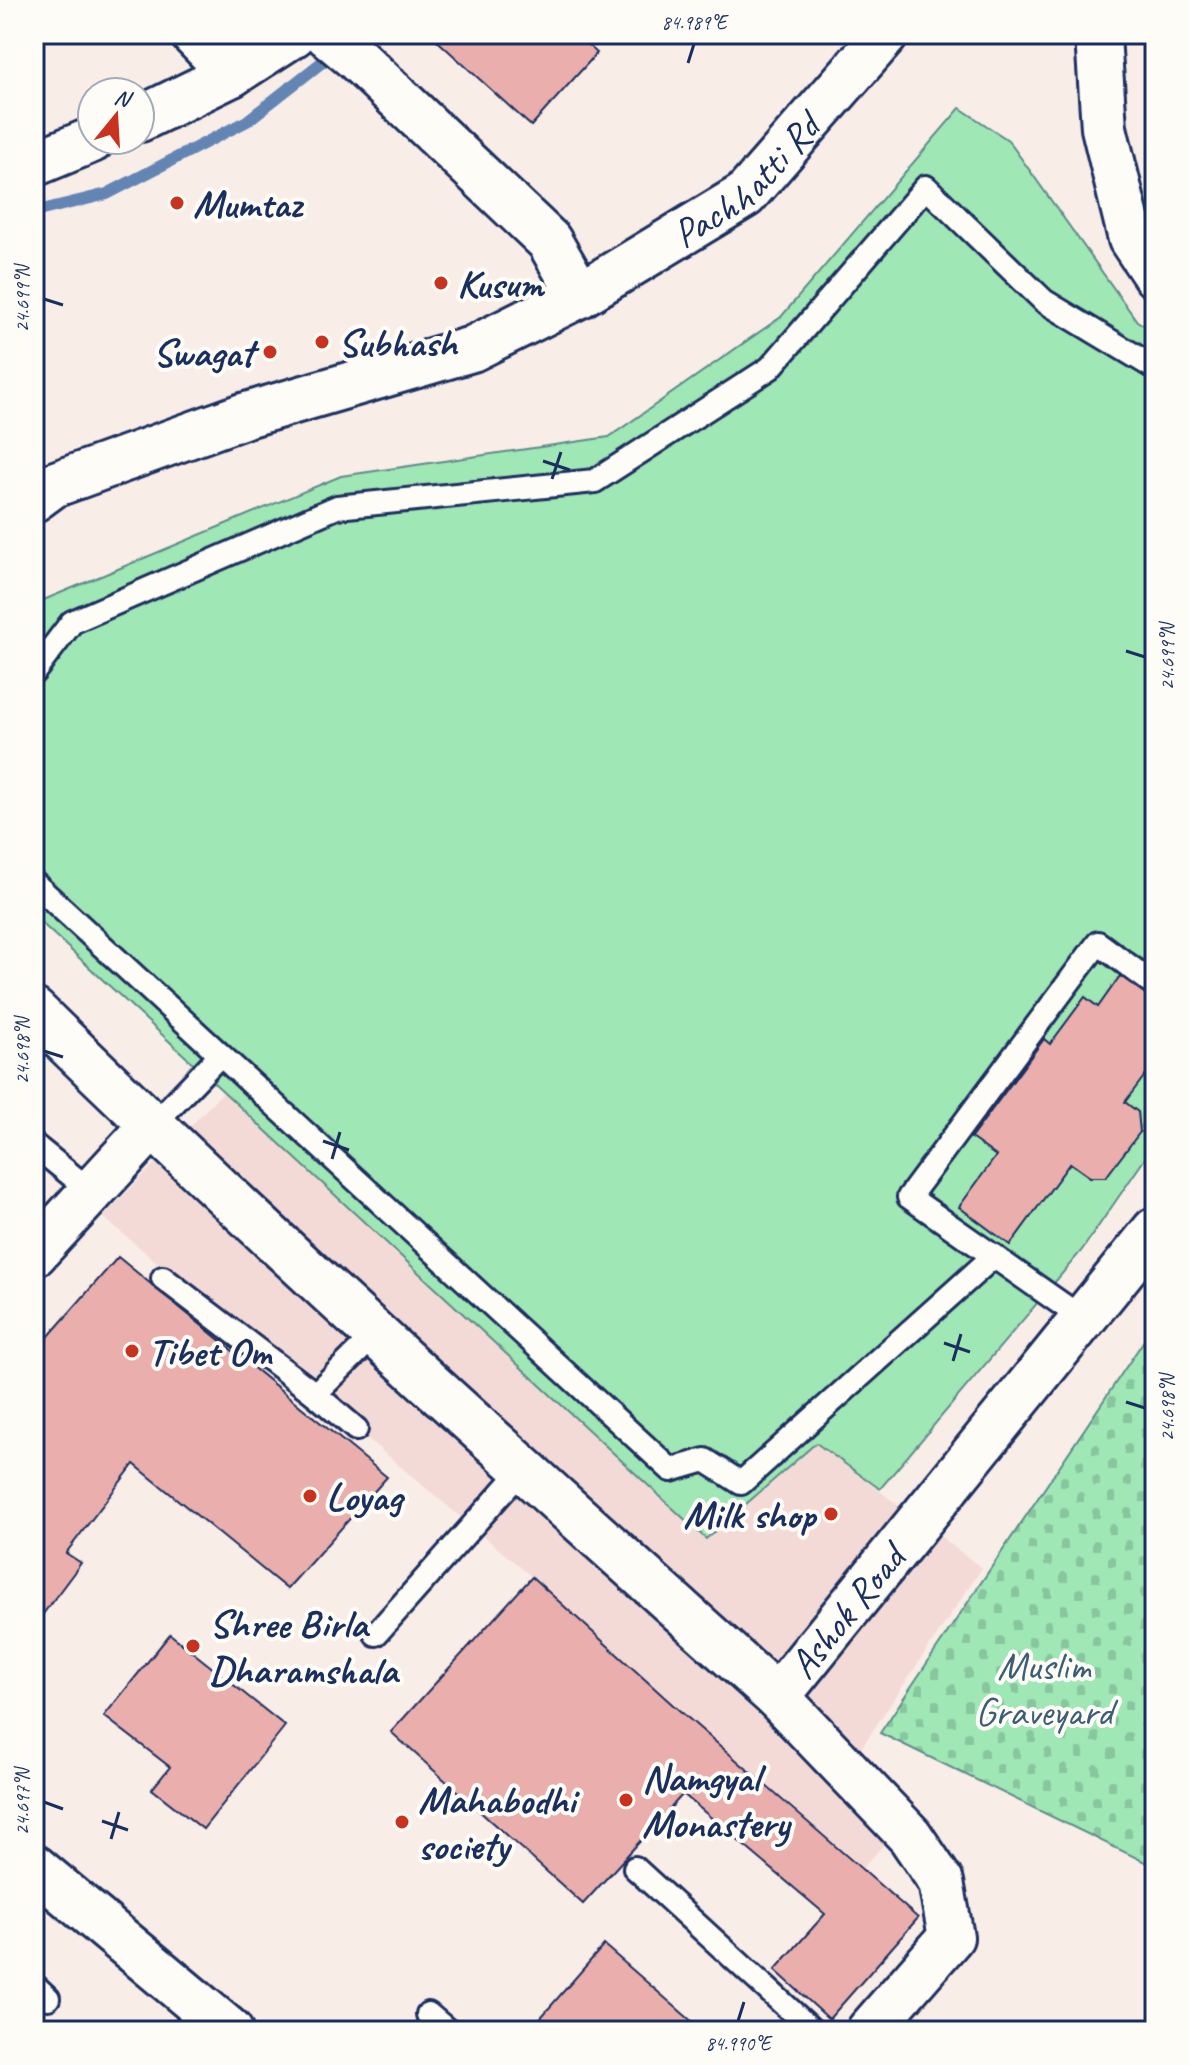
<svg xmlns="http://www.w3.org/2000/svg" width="1189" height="2065" font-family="Caveat,sans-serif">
<defs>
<pattern id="cemetery-stones" width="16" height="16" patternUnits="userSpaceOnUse" patternTransform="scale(2)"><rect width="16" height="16" fill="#9fe7b5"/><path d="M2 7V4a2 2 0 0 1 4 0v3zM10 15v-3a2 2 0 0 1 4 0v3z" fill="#88c69e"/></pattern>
</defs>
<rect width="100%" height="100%" fill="#f9ede8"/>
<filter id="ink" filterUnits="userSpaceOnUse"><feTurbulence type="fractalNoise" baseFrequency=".0125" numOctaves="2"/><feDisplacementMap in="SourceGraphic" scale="16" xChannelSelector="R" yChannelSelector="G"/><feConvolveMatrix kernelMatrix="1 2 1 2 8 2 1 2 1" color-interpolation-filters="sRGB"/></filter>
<g filter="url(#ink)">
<polygon fill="#f4dad6" points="226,1089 706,1538 816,1443 982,1568 845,1772 900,1826 863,1868 672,1704 532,1577 103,1217"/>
<polygon fill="#9fe7b5" stroke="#5d8b8a" stroke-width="2" points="960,108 1008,140 1137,321 1155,332 1155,1144 1082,1250 880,1489 816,1443 706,1539 34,916 34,604 341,476 609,437 781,317"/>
<polygon fill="url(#cemetery-stones)" stroke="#5d8b8a" stroke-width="2" points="1155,1324 1155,1867 880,1733"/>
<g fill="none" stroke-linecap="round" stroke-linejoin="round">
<polyline stroke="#6285b3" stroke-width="12" points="34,212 107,194 247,121 335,52"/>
</g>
<g fill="#eaafad" stroke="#1b2f5e" stroke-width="2">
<polygon points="430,34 576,34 597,53 531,126"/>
<polygon points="1120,976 1155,1000 1155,1062 1125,1102 1138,1112 1140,1132 1106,1177 1090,1177 1070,1163 1010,1245 959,1207 996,1156 971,1138 1044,1039 1050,1044 1085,997 1098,1007"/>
<polygon points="118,1257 387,1477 287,1589 134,1464 66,1553 81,1563 34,1626 34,1353"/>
<polygon points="532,1577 672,1704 918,1918 829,2019 775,1970 825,1914 683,1794 583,1904 391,1732"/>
<polygon points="170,1634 285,1726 203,1829 152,1789 170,1767 104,1716"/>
<polygon points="604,1945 703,2031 529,2031"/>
</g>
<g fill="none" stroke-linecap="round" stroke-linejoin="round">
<g stroke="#1b2f5e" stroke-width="28">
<g id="lane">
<polyline points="34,672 72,622 337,507 595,481 770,368 926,187 1044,301 1155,368"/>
<polyline points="34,883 671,1470 705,1460 741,1483 994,1256"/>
<polyline points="152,1126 219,1056"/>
<polyline points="34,1145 92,1192"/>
<polyline points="163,1278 315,1394 376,1334"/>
<polyline points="1083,1319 909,1197 1098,943 1155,985"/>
<polyline points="315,1394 356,1429"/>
<polyline points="376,1634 523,1469"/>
<polyline points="635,1868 813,2031"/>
<polyline points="34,1985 48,1998"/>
<polyline points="428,2014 448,2031"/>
</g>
</g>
<g stroke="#1b2f5e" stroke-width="50">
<g id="street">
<polyline points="193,34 232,74"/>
<polyline points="327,34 357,59 549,241 580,295"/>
<polyline points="1098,36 1104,128 1131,239 1155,275"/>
<polyline points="140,119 232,74 294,34"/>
<polyline points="34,164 92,140"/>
<path id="s1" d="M34,499L53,485L243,416L472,349L580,295L745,195L886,34"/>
<path d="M34,1011C275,1247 526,1472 777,1697"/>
<polyline points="34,1254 152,1126"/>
<polyline points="34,1867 230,2031"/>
</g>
</g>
<g stroke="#1b2f5e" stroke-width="50">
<polyline id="secondary" points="869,2031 951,1937 941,1882 910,1836 777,1697 1155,1230"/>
</g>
<use href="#lane" stroke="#fdfcf7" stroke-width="22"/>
<use href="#street" stroke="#fdfcf7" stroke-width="44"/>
<use href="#secondary" stroke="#fdfcf7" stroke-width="44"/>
</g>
</g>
<path fill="none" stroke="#1b2f5e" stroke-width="3" d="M688,63L694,44M44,299L63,305M543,461L570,470M552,479L561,452M1126,651L1145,657M44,1051L63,1057M323,1141L349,1150M332,1159L340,1132M944,1343L970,1352M953,1361L961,1334M1126,1402L1145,1408M44,1802L63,1809M102,1821L128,1830M111,1839L119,1812M738,2021L744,2002"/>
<g fill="#c8321e" stroke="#fdfcf7" stroke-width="3">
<circle cx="177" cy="203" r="8"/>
<circle cx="441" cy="283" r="8"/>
<circle cx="322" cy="342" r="8"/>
<circle cx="270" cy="352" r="8"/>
<circle cx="132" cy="1351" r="8"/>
<circle cx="310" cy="1496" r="8"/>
<circle cx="831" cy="1514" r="8"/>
<circle cx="193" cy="1646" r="8"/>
<circle cx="626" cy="1800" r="8"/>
<circle cx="402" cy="1822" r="8"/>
</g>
<g text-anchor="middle" stroke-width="8" stroke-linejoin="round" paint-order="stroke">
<g font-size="40" fill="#1b2f5e" stroke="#fdfcf7">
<text dy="14" stroke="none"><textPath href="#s1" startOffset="788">Pachhatti Rd</textPath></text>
<text transform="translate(846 1611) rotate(-51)" y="14">Ashok Road</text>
</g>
<g font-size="40" font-weight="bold" fill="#1b2f5e" stroke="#fdfcf7" text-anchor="start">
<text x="193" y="217">Mumtaz</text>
<text x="457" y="297">Kusum</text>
<text x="338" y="356">Subhash</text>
<text x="254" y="366" text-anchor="end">Swagat</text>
<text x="148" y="1365">Tibet Om</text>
<text x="326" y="1510">Loyag</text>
<text x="815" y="1528" text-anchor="end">Milk shop</text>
<text x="209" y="1637">Shree Birla<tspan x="209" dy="46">Dharamshala</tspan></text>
<text x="642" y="1791">Namgyal<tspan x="642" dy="46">Monastery</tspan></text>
<text x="418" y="1813">Mahabodhi<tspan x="418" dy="46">society</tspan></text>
</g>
<g font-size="40" fill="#3c5d74" stroke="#fdfcf7">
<text x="1044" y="1679">Muslim<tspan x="1044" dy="46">Graveyard</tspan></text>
</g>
</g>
<rect width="1189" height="2065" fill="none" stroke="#fdfcf7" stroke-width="88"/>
<g transform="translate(116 116) rotate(18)"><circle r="38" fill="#fdfcf7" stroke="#a3aaba" stroke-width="2"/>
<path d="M0-6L14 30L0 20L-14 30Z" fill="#c8321e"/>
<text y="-12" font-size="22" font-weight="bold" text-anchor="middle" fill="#1b2f5e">N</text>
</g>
<rect x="44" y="44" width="1101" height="1977" fill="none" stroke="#1b2f5e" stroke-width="3"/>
<g font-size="20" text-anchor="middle" fill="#1b2f5e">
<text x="694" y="29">84.989°E</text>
<text transform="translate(22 299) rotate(-90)" y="7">24.699°N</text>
<text transform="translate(1167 657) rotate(-90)" y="7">24.699°N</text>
<text transform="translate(22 1051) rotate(-90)" y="7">24.698°N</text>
<text transform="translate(1167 1408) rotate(-90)" y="7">24.698°N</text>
<text transform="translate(22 1802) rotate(-90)" y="7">24.697°N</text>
<text x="738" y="2050">84.990°E</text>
</g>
</svg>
